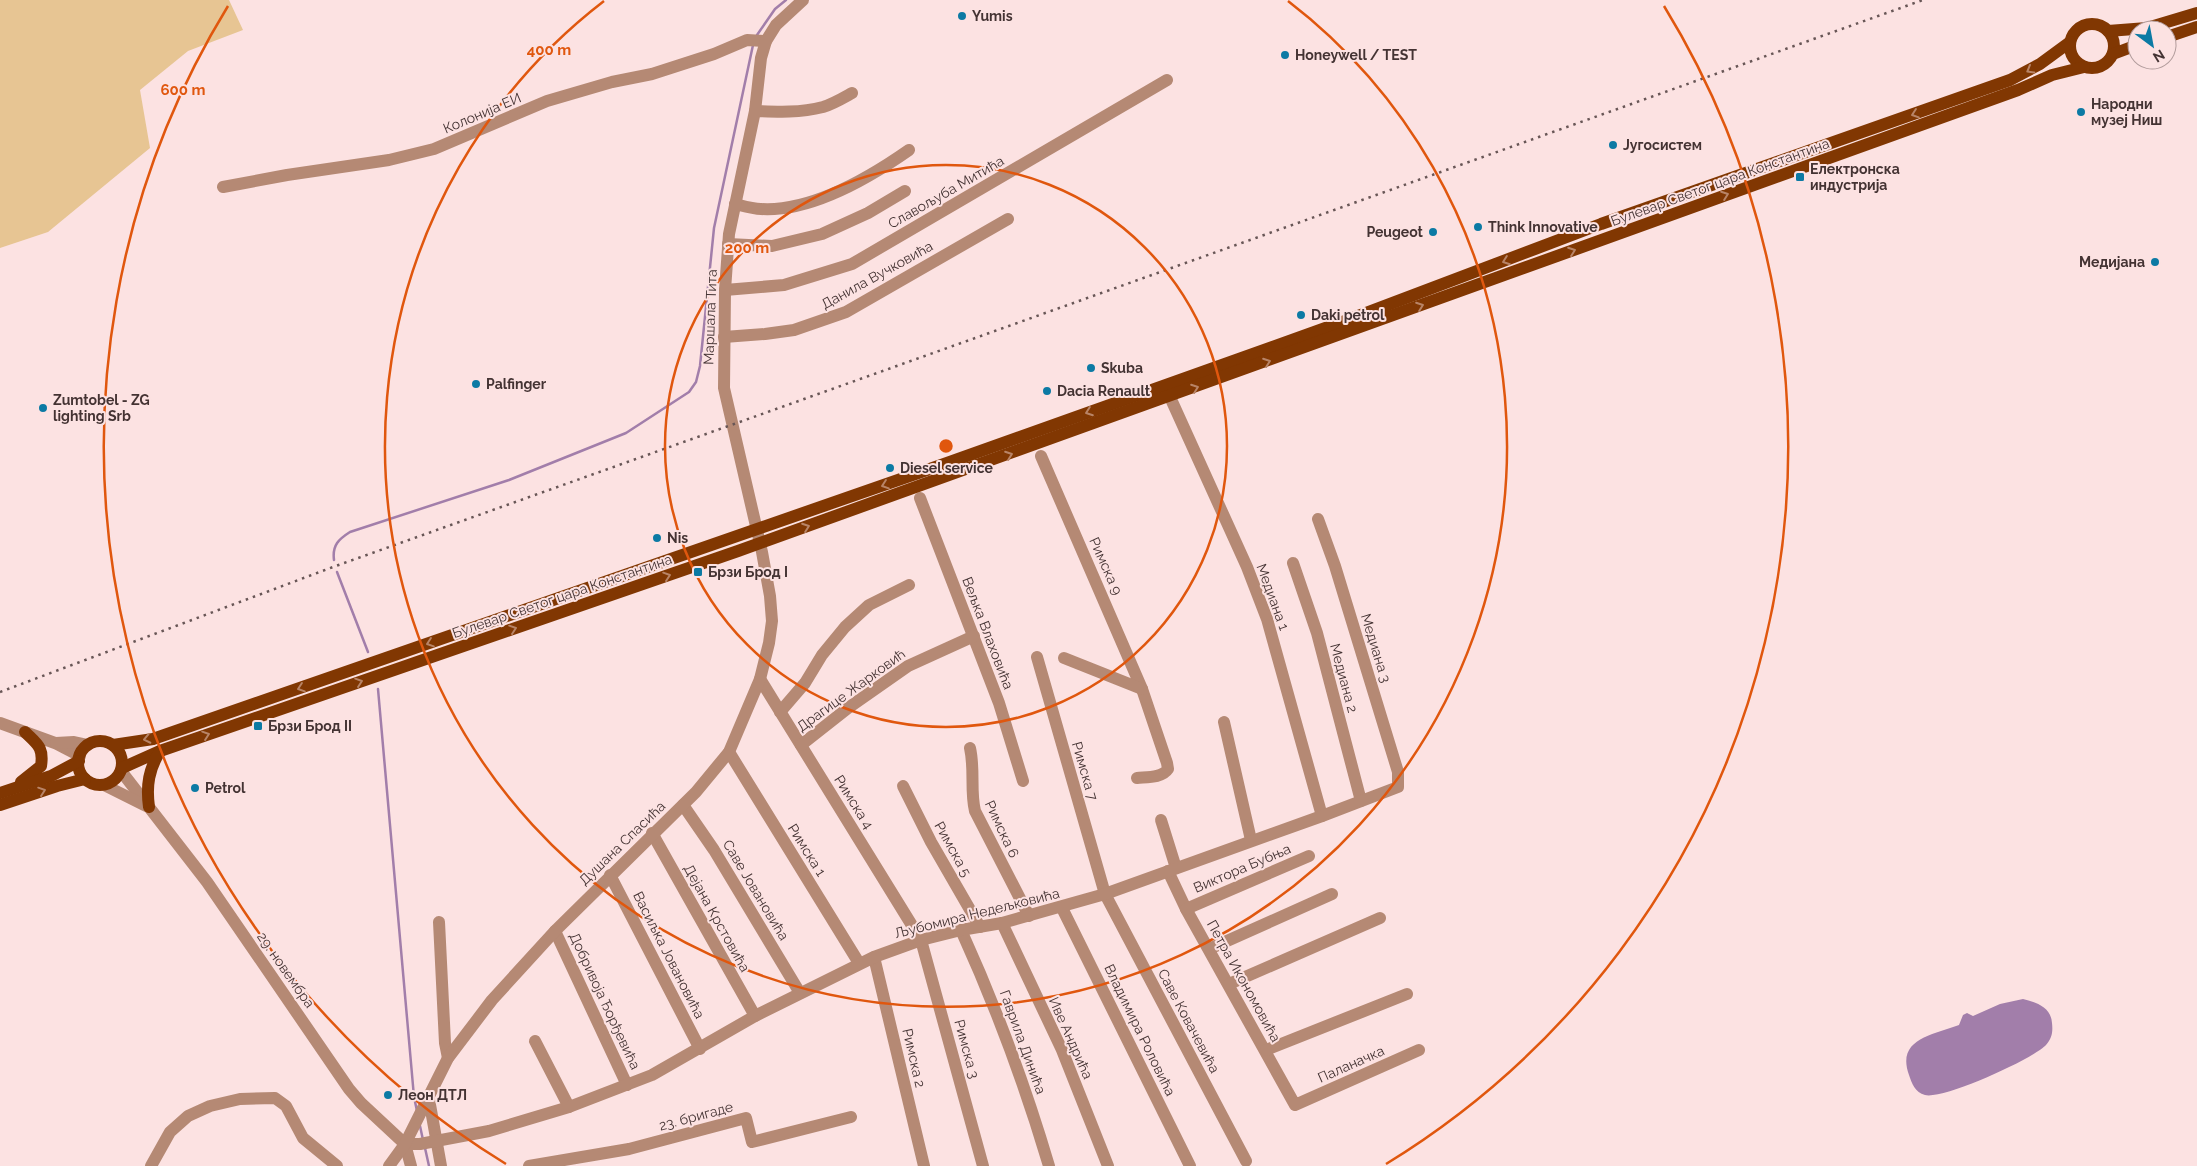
<svg xmlns="http://www.w3.org/2000/svg" width="2197" height="1166" font-family="Raleway,sans-serif">
<rect width="100%" height="100%" fill="#fce2e2"/>
<polygon fill="#e7c593" points="0,0 229,0 243,30 188,51 140,90 150,148 48,232 0,248"/>
<path fill="#a27eaa" d="M2023,999C2036,1002 2051,1007 2052,1023C2053,1032 2052,1038 2046,1045C2033,1059 1943,1100 1925,1095C1915,1092 1912,1084 1909,1075C1896,1039 1932,1035 1959,1025L1963,1015L1967,1013L1973,1016L2000,1004Z"/>
<g fill="none" stroke-linecap="round" stroke-linejoin="round">
<g stroke="#a27eaa" stroke-width="2.5">
<polyline points="757,35 775,9 786,0"/>
<path d="M334,560C332,545 339,539 350,532L509,480L626,433L689,392L696,382L700,366L714,228L753,45"/>
<polyline points="337,572 368,652"/>
<polyline points="378,689 414,1097 417,1111"/>
<polyline points="420,1126 423,1140"/>
<polyline points="425,1148 429,1166"/>
</g>
<g stroke="#b58974" stroke-width="12">
<path d="M755,111C778,112 800,113 823,107C833,104 843,98 852,93"/>
<polyline points="223,187 287,175 389,160 434,149 547,101 612,82 652,74 714,54 747,40 766,41"/>
<path d="M735,204C743,206 753,209 761,209C811,212 869,178 909,150"/>
<polyline points="728,244 772,246 822,234 868,213 905,191"/>
<polyline points="725,290 784,285 852,264 1167,80"/>
<polyline points="724,337 765,334 794,330 846,312 1008,219"/>
<polyline points="1170,397 1247,567 1267,619 1322,816"/>
<path d="M1041,456L1142,689L1167,763L1168,769C1162,778 1147,777 1137,778"/>
<polyline points="920,498 999,703 1023,781"/>
<polyline points="1293,563 1317,633 1361,801"/>
<polyline points="1037,657 1105,894 1246,1161"/>
<polyline points="1064,658 1142,689"/>
<polyline points="760,679 921,940 983,1166"/>
<polyline points="780,712 805,683 822,655 845,627 869,605 909,585"/>
<polyline points="1224,722 1251,840"/>
<polyline points="0,723 55,743 80,756"/>
<polyline points="56,743 74,742 88,745"/>
<polyline points="801,745 848,708 908,666 974,636"/>
<path d="M970,748C975,770 970,791 975,811L1029,916"/>
<polyline points="729,752 859,963"/>
<polyline points="121,771 207,882 349,1089 361,1103 405,1144 411,1166"/>
<polyline points="104,785 146,806"/>
<polyline points="903,786 931,842 980,927"/>
<polyline points="683,805 714,850 800,993"/>
<polyline points="1161,820 1176,868"/>
<polyline points="652,833 755,1016"/>
<polyline points="1168,871 1186,909 1295,1105 1419,1050"/>
<polyline points="610,875 700,1049"/>
<polyline points="1062,908 1190,1166"/>
<polyline points="1186,909 1309,856"/>
<polyline points="439,922 445,1043 448,1058"/>
<polyline points="1002,923 1062,1050 1108,1166"/>
<path d="M961,930C996,1007 1025,1085 1049,1166"/>
<polyline points="555,931 627,1085"/>
<polyline points="1209,949 1332,894"/>
<polyline points="874,957 924,1166"/>
<polyline points="1229,984 1380,918"/>
<polyline points="535,1041 569,1107"/>
<polyline points="1266,1050 1407,994"/>
<polyline points="429,1099 441,1166"/>
<polyline points="405,1144 420,1144 489,1131 569,1107 652,1075 755,1016 874,957 921,940 961,930 1002,923 1105,894 1322,816 1398,787 1398,772 1335,566 1318,519"/>
<polyline points="151,1166 170,1132 188,1116 210,1106 240,1099 275,1098 286,1106 303,1138 337,1166"/>
<polyline points="389,1166 405,1144 448,1058 492,1000 555,931 696,792 729,752 760,679 769,643 772,621 770,596 762,552 724,388 725,290 729,234 755,111 761,58 766,41 776,25 803,0"/>
<polyline points="529,1166 629,1149 746,1118 752,1142 851,1117"/>
</g>
<g stroke="#813702" stroke-width="12">
<circle cx="2092" cy="46" r="22"/>
<polyline points="2108,31 2147,28 2197,13"/>
<polyline points="2167,37 2197,27"/>
<polyline points="2113,54 2137,45"/>
<circle cx="100" cy="763" r="22"/>
<polyline points="113,745 153,739 947,463 1345,321 1601,224 2010,80 2040,64 2070,42"/>
<polyline points="122,768 160,751 738,551 2018,90 2052,75 2084,67"/>
<path d="M21,782L41,766C44,747 37,744 25,732"/>
<polyline points="0,793 51,776 79,761"/>
<polyline points="0,805 57,786 85,779"/>
<path d="M149,807C146,785 149,769 160,751"/>
</g>
<polyline stroke="#685656" stroke-width="2.5" stroke-dasharray="2.5 5" stroke-linecap="butt" points="0,692 333,567 1923,0"/>
</g>
<defs><path id="oneway-chevron" d="M-2-3.5L2.5 0L-2 3.5" fill="none" stroke-width="1.6" stroke-linecap="round" stroke-linejoin="round" transform="scale(1.25)"/></defs>
<g stroke="#b88467">
<use href="#oneway-chevron" transform="translate(2030 70) rotate(150)"/>
<use href="#oneway-chevron" transform="translate(1915 114) rotate(161)"/>
<use href="#oneway-chevron" transform="translate(1725 195) rotate(-20)"/>
<use href="#oneway-chevron" transform="translate(1572 251) rotate(-20)"/>
<use href="#oneway-chevron" transform="translate(1506 261) rotate(160)"/>
<use href="#oneway-chevron" transform="translate(1420 306) rotate(-20)"/>
<use href="#oneway-chevron" transform="translate(1267 362) rotate(-20)"/>
<use href="#oneway-chevron" transform="translate(1195 388) rotate(-20)"/>
<use href="#oneway-chevron" transform="translate(1089 412) rotate(160)"/>
<use href="#oneway-chevron" transform="translate(1009 455) rotate(-20)"/>
<use href="#oneway-chevron" transform="translate(885 485) rotate(161)"/>
<use href="#oneway-chevron" transform="translate(806 527) rotate(-20)"/>
<use href="#oneway-chevron" transform="translate(667 576) rotate(-19)"/>
<use href="#oneway-chevron" transform="translate(513 629) rotate(-19)"/>
<use href="#oneway-chevron" transform="translate(430 643) rotate(161)"/>
<use href="#oneway-chevron" transform="translate(359 682) rotate(-19)"/>
<use href="#oneway-chevron" transform="translate(301 688) rotate(161)"/>
<use href="#oneway-chevron" transform="translate(206 735) rotate(-19)"/>
<use href="#oneway-chevron" transform="translate(147 739) rotate(168)"/>
<use href="#oneway-chevron" transform="translate(42 791) rotate(-19)"/>
</g>
<g fill="none" stroke="#e0570e" stroke-width="2.5">
<circle cx="946" cy="446" r="281"/>
<path d="M1288 1A561 561 0 1 1 604 1"/>
<path d="M506 1164A842 842 0 0 1 228 6M1664 6A842 842 0 0 1 1386 1164"/>
</g>
<g fill="#0c7aa4" stroke="#fce2e2" stroke-width="2">
<circle cx="962" cy="16" r="5"/>
<circle cx="1285" cy="55" r="5"/>
<circle cx="2081" cy="112" r="5"/>
<circle cx="1613" cy="145" r="5"/>
<rect x="1795" y="172" width="10" height="10" rx="2.5"/>
<circle cx="1478" cy="227" r="5"/>
<circle cx="1433" cy="232" r="5"/>
<circle cx="2155" cy="262" r="5"/>
<circle cx="1301" cy="315" r="5"/>
<circle cx="1091" cy="368" r="5"/>
<circle cx="476" cy="384" r="5"/>
<circle cx="1047" cy="391" r="5"/>
<circle cx="43" cy="408" r="5"/>
<circle cx="890" cy="468" r="5"/>
<circle cx="657" cy="538" r="5"/>
<rect x="693" y="567" width="10" height="10" rx="2.5"/>
<rect x="253" y="721" width="10" height="10" rx="2.5"/>
<circle cx="195" cy="788" r="5"/>
<circle cx="388" cy="1095" r="5"/>
</g>
<g text-anchor="middle" stroke-width="4" stroke-linejoin="round" paint-order="stroke">
<g font-size="14" font-weight="bold" fill="#433" stroke="#fce2e2" text-anchor="start">
<text x="972" y="21">Yumis</text>
<text x="1295" y="60">Honeywell / TEST</text>
<text x="2091" y="109">Народни<tspan x="2091" dy="16">музеј Ниш</tspan></text>
<text x="1623" y="150">Југосистем</text>
<text x="1810" y="174">Електронска<tspan x="1810" dy="16">индустрија</tspan></text>
<text x="1488" y="232">Think Innovative</text>
<text x="1423" y="237" text-anchor="end">Peugeot</text>
<text x="2145" y="267" text-anchor="end">Медијана</text>
<text x="1311" y="320">Daki petrol</text>
<text x="1101" y="373">Skuba</text>
<text x="486" y="389">Palfinger</text>
<text x="1057" y="396">Dacia Renault</text>
<text x="53" y="405">Zumtobel - ZG<tspan x="53" dy="16">lighting Srb</tspan></text>
<text x="900" y="473">Diesel service</text>
<text x="667" y="543">Nis</text>
<text x="708" y="577">Брзи Брод I</text>
<text x="268" y="731">Брзи Брод II</text>
<text x="205" y="793">Petrol</text>
<text x="398" y="1100">Леон ДТЛ</text>
</g>
<g font-size="14" fill="#433" stroke="#fce2e2">
<text transform="translate(482 113) rotate(-23)" y="5">Колонија ЕИ</text>
<text transform="translate(1720 182) rotate(-20)" y="5">Булевар Светог цара Константина</text>
<text transform="translate(946 192) rotate(-30)" y="5">Славољуба Митића</text>
<text transform="translate(877 275) rotate(-29)" y="5">Данила Вучковића</text>
<text transform="translate(710 317) rotate(-88)" y="5">Маршала Тита</text>
<text transform="translate(1106 566) rotate(66)" y="5">Римска 9</text>
<text transform="translate(562 596) rotate(-19)" y="5">Булевар Светог цара Константина</text>
<text transform="translate(1273 597) rotate(70)" y="5">Медиана 1</text>
<text transform="translate(988 633) rotate(69)" y="5">Вељка Влаховића</text>
<text transform="translate(1376 648) rotate(73)" y="5">Медиана 3</text>
<text transform="translate(1344 678) rotate(75)" y="5">Медиана 2</text>
<text transform="translate(851 690) rotate(-36)" y="5">Драгице Жарковић</text>
<text transform="translate(1085 771) rotate(74)" y="5">Римска 7</text>
<text transform="translate(854 802) rotate(58)" y="5">Римска 4</text>
<text transform="translate(1002 829) rotate(65)" y="5">Римска 6</text>
<text transform="translate(622 843) rotate(-44)" y="5">Душана Спасића</text>
<text transform="translate(953 849) rotate(61)" y="5">Римска 5</text>
<text transform="translate(807 850) rotate(58)" y="5">Римска 1</text>
<text transform="translate(1242 868) rotate(-23)" y="5">Виктора Бубња</text>
<text transform="translate(756 890) rotate(59)" y="5">Саве Јовановића</text>
<text transform="translate(977 913) rotate(-14)" y="5">Љубомира Недељковића</text>
<text transform="translate(717 918) rotate(61)" y="5">Дејана Крстовића</text>
<text transform="translate(669 955) rotate(63)" y="5">Васиљка Јовановића</text>
<text transform="translate(286 970) rotate(55)" y="5">29. новембра</text>
<text transform="translate(1244 981) rotate(61)" y="5">Петра Икономовића</text>
<text transform="translate(605 1001) rotate(65)" y="5">Добривоја Ђорђевића</text>
<text transform="translate(1189 1021) rotate(62)" y="5">Саве Ковачевића</text>
<text transform="translate(1140 1030) rotate(64)" y="5">Владимира Роловића</text>
<text transform="translate(1071 1038) rotate(66)" y="5">Иве Андрића</text>
<text transform="translate(1023 1042) rotate(70)" y="5">Гаврила Динића</text>
<text transform="translate(967 1049) rotate(75)" y="5">Римска 3</text>
<text transform="translate(914 1058) rotate(77)" y="5">Римска 2</text>
<text transform="translate(1351 1064) rotate(-24)" y="5">Паланачка</text>
<text transform="translate(696 1116) rotate(-15)" y="5">23. бригаде</text>
</g>
</g>
<circle cx="946" cy="446" r="8" fill="#e0570e" stroke="#fce2e2" stroke-width="2.5"/>
<g font-size="15" text-anchor="middle" font-weight="bold" fill="#e0570e" stroke="#fce2e2" stroke-width="4" stroke-linejoin="round" paint-order="stroke">
<text x="549" y="55">400 m</text>
<text x="183" y="95">600 m</text>
<text x="747" y="253">200 m</text>
</g>
<g transform="translate(2152 45) rotate(148)"><circle r="24" fill="#fce2e2" stroke="#b29c9c"/>
<path d="M0-4L9 19L0 12L-9 19Z" fill="#0c7aa4"/>
<text y="-8" font-size="14" font-weight="bold" text-anchor="middle" fill="#443333">N</text>
</g>
</svg>
